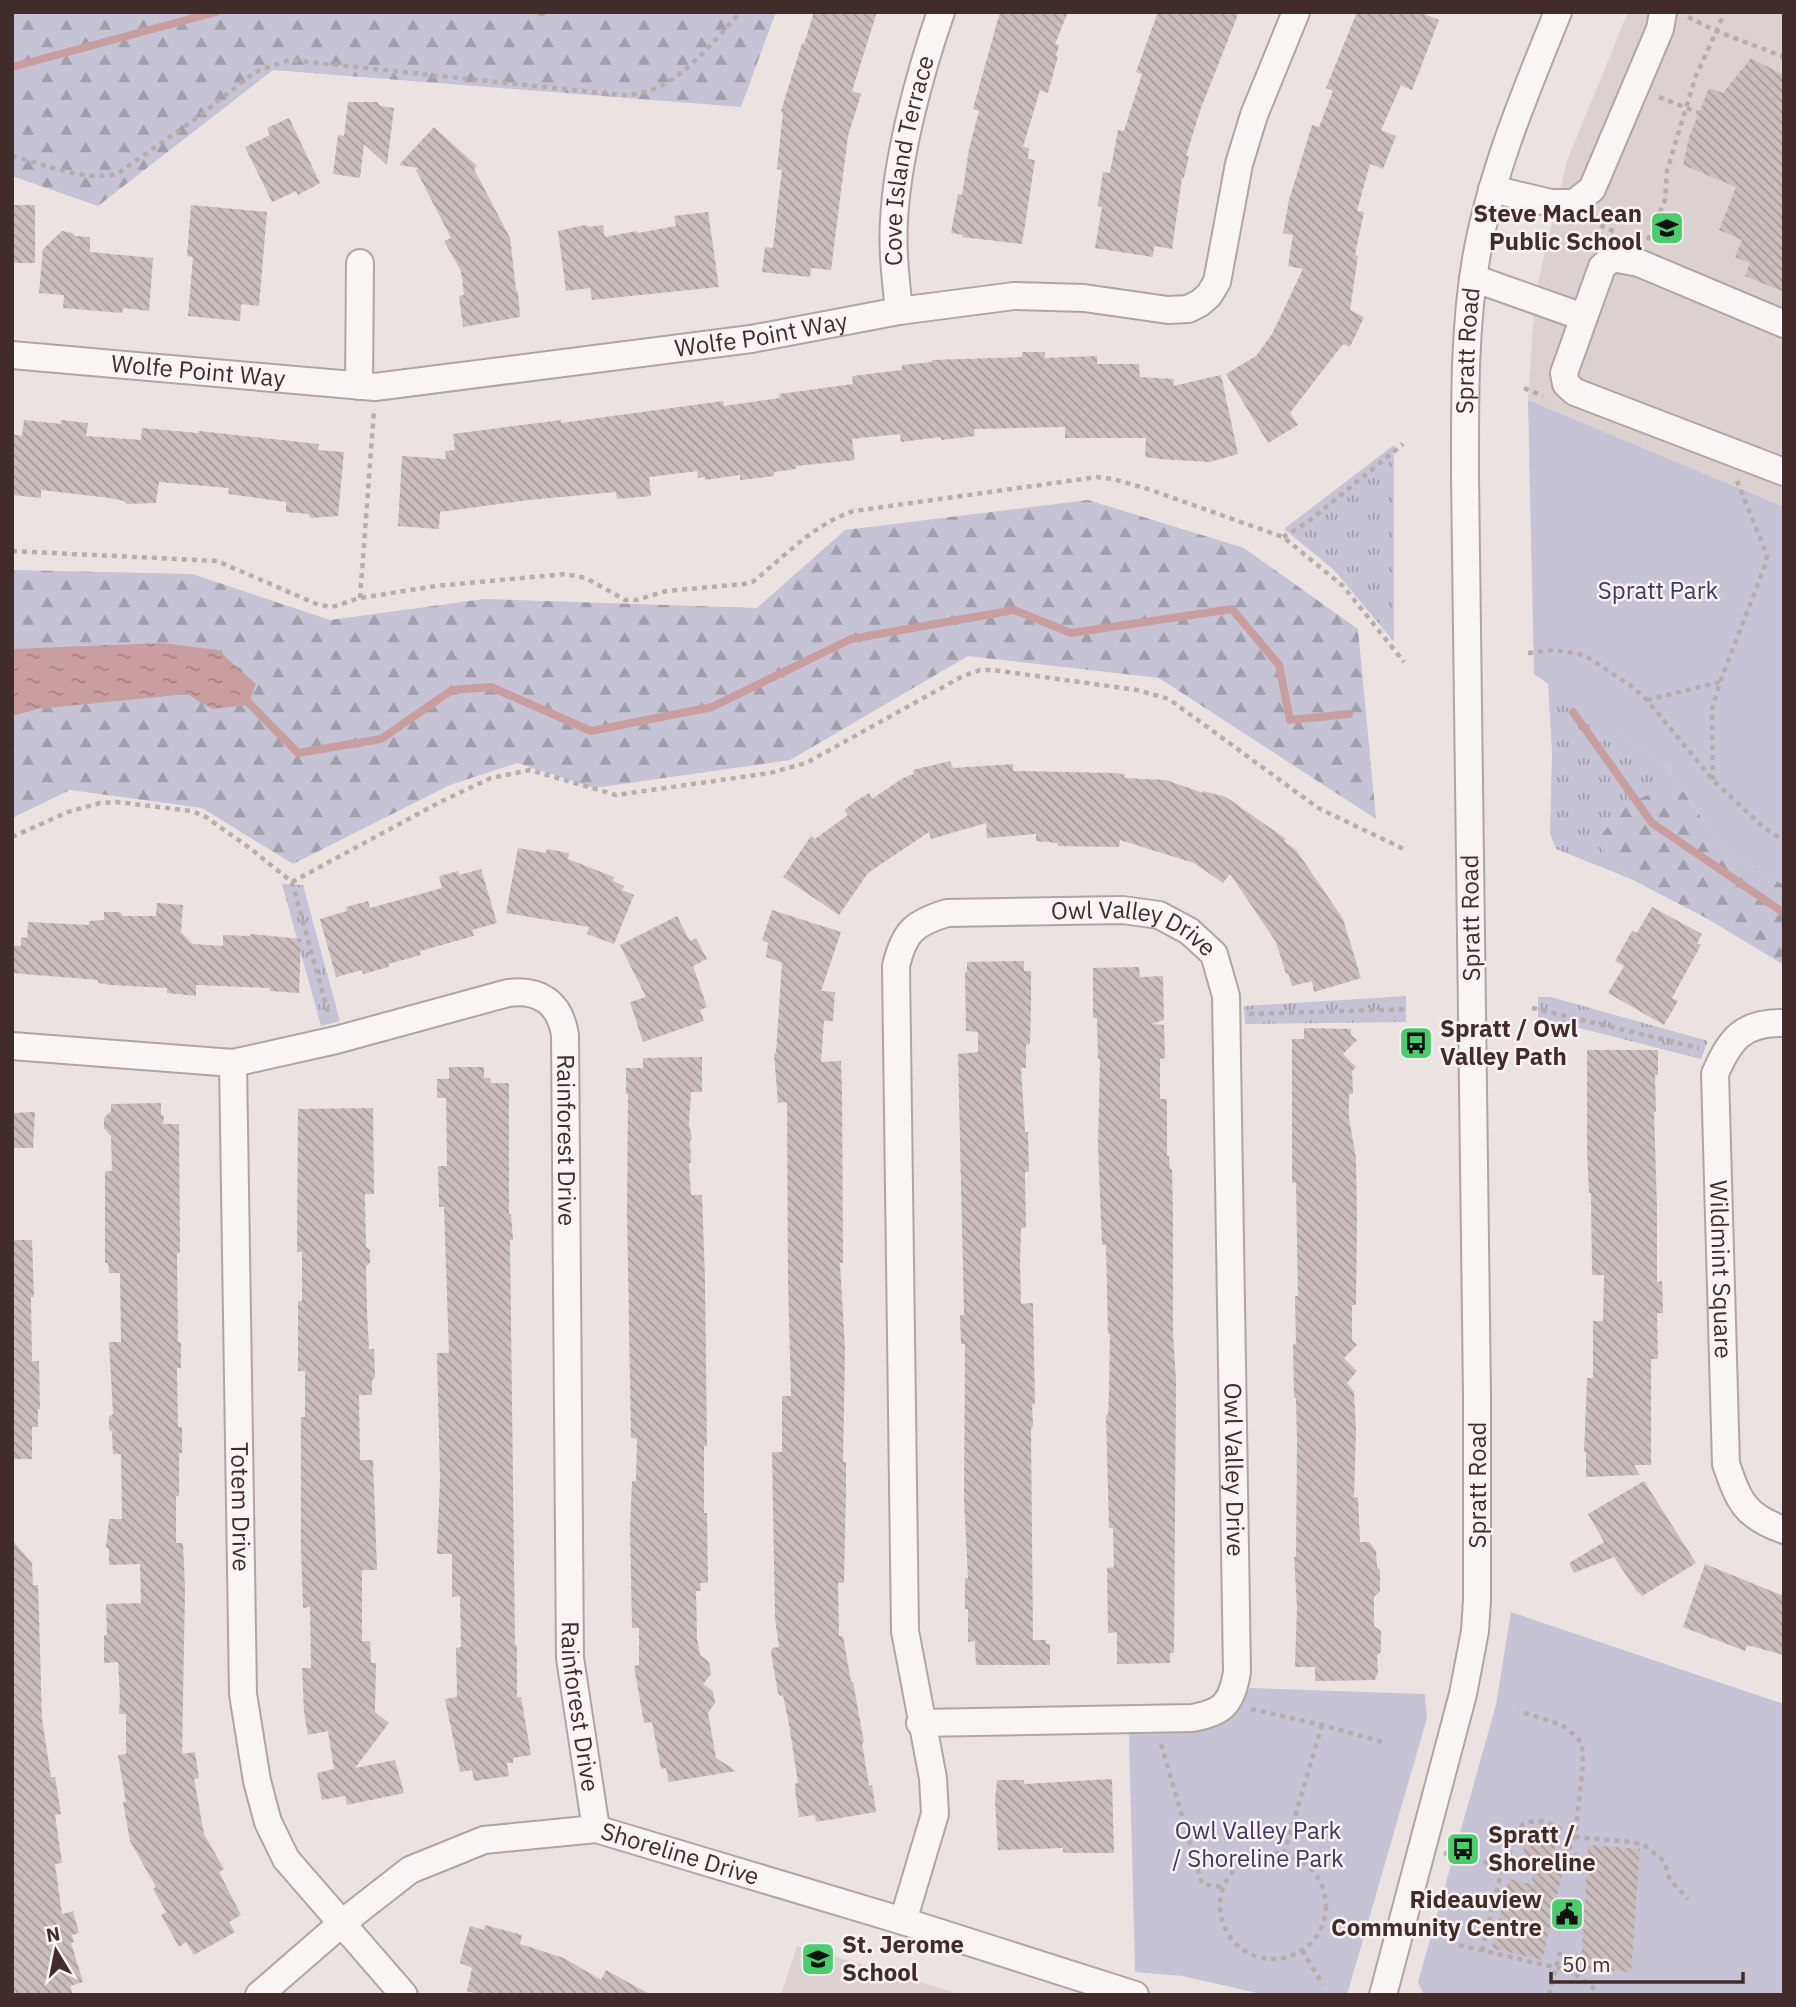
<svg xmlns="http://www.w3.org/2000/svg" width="1796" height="2007" font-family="'IBM Plex Sans',sans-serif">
<defs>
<pattern id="grass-tufts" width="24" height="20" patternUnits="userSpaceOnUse" patternTransform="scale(1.75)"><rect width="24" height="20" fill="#c6c4d4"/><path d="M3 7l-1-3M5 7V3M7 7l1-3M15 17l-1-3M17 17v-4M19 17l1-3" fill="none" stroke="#a29fac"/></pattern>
<pattern id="forest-firs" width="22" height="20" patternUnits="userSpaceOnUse" patternTransform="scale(1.75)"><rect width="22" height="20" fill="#c6c4d4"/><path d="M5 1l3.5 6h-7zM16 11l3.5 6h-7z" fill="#a29fac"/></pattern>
<pattern id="water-ripples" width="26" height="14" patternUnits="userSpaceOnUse" patternTransform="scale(1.75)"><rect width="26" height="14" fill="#c99ea1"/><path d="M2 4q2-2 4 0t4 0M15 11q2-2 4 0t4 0" fill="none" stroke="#a58183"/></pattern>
<pattern id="building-back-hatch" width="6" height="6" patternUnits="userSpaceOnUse" patternTransform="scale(1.75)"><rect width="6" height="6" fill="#cabdbd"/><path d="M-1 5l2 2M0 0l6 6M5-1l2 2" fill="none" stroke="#a69a9a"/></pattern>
</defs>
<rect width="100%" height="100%" fill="#eae3e2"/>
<g fill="#dcd1d1">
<polygon points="1628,12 1784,12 1784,507 1528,400 1535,295 1567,161"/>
<polygon points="797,1946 888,1972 962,1995 781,1995"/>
</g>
<g fill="url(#grass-tufts)">
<polygon points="1394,445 1394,642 1334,570 1284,529"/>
<polygon points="1548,683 1668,768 1684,792 1655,792 1613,865 1631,879 1556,849 1550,834 1552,752"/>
<polygon points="282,884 303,885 340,1021 321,1026"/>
<polygon points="1406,996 1406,1022 1245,1024 1244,1006"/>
<polygon points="1538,997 1551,997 1708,1041 1701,1059 1548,1020 1538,1020"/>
</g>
<g fill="url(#forest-firs)">
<polygon points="12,12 776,12 741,107 273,70 98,206 12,176"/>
<polygon points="1088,500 1244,548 1358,629 1376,819 1159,678 968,656 790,760 594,788 517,763 450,785 293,864 202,808 70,790 12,818 12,570 192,574 330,620 484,599 757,608 845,530"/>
<polygon points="1655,792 1684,792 1724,851 1784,885 1784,965 1706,918 1631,879 1613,865 1605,854 1602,834 1625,805"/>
</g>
<g fill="#c6c4d4">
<polygon points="1528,400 1784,507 1784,885 1724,851 1668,768 1534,674"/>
<polygon points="1511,1612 1784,1704 1784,1981 1781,1995 1424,1995 1418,1982 1496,1705"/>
<path d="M1250,1688L1425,1694L1427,1718L1347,1995H1266L1182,1976L1135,1972L1129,1733C1154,1732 1202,1733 1224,1723C1236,1717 1243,1699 1250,1688Z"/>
</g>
<polygon fill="url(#water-ripples)" points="162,643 218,650 256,684 248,705 212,709 187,694 38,709 12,716 12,649"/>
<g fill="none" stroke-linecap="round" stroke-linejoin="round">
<g stroke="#c99ea1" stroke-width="8">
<polyline points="541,12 542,12"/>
<polyline points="12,67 216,12"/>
<polyline points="243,697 298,753 381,739 452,690 491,687 591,731 712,707 851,639 1014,610 1071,633 1232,609 1279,665 1290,720 1349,714"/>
<polyline points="1573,712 1652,823 1784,913"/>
</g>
</g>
<g fill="url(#building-back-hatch)">
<polygon points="814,12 877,12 852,91 861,94 848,136 831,270 811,268 810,277 762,272 765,247 773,248 778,202 782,170 777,169 783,112 781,111 802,43 804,44"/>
<polygon points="1000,12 1068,12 1055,44 1059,45 1056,56 1058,56 1048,93 1040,90 1023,147 1029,148 1028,159 1035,160 1022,244 962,237 963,235 951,233 958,194 962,195 969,149 979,111 973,109"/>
<polygon points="1158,12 1239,12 1201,108 1186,156 1189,156 1184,178 1182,178 1172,249 1154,246 1153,257 1095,248 1102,207 1098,206 1103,172 1110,173 1118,130 1124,131 1142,74 1136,72"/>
<polygon points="1357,12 1419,12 1439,20 1412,90 1401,85 1381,130 1396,136 1383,169 1370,164 1357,211 1364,212 1355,255 1358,256 1350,310 1364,317 1350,347 1343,344 1290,413 1298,425 1268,443 1226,374 1256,356 1272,334 1303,269 1288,266 1293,235 1283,233 1289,200 1312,125 1319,127 1333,91 1326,88"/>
<polygon points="1751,58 1784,75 1784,292 1745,276 1750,263 1735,257 1742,240 1719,230 1736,187 1683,165 1689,137 1709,88 1723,93"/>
<polygon points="348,102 377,102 380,106 394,108 387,165 364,144 360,178 333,174 338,135 344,136"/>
<polygon points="289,118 320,183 298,195 296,191 272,202 245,147 270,135 267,128"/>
<polygon points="434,127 477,166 474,169 510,238 516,290 518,292 520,317 463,327 459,296 464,295 461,271 444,241 451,238 416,170 418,168 399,165"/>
<rect x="12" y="205" width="23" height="58"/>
<polygon points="191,205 267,212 259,306 241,304 240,321 188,316 193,257 187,256"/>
<polygon points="708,212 719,287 592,300 590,288 566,291 558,231 585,225 588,227 603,225 605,237 636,231 638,233 676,226 674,216"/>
<polygon points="62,231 72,233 75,236 90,237 90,252 153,258 149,311 123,308 122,313 63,308 64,295 39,293 43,249"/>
<polygon points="1022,352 1045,352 1045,358 1097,356 1097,364 1139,364 1140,377 1174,379 1173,386 1221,375 1238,454 1210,462 1160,459 1145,457 1146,438 1065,438 1065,427 974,429 975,436 941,440 941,437 901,442 900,434 852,439 855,460 796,466 796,469 774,472 774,476 740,480 740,475 705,480 705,477 698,478 697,471 649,477 651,496 617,499 616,492 528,500 440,512 439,529 398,526 402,456 446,459 445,451 455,450 453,434 561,420 561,423 723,401 724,406 780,398 779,394 853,384 852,376 902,370 902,365 932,362 932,360 1022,357"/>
<polygon points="24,420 61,424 61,420 88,423 86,436 141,440 142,428 198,433 199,431 319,444 318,450 344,452 338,516 311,518 308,514 286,512 286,502 228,494 229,488 159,482 156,503 127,504 124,501 110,498 41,490 41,498 12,495 12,434 22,436"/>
<polygon points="950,761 953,768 1013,764 1013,771 1116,773 1125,775 1124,778 1166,780 1203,793 1203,791 1226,797 1286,839 1284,841 1296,850 1343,919 1361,978 1314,992 1312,981 1292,986 1288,973 1286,974 1276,942 1230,874 1223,883 1194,863 1120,840 1119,847 1058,846 1058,843 1036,841 1036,834 987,838 986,823 931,839 929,832 868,873 839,915 783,877 811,836 815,839 848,815 844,810 856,801 869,793 872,799 903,778 914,774 913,770"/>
<polygon points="518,848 546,853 547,849 569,853 568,859 614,877 613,881 624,886 622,890 634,895 614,944 587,934 589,927 506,913"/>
<polygon points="481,869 497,923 472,930 474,936 420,951 421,955 388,964 389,967 363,974 362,970 336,977 320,919 347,911 346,907 368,901 370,908 442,888 439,876 458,871 459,875"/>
<polygon points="157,903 183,905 181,932 192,944 223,946 223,935 249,936 251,934 301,939 299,993 270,991 270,988 196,985 196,996 167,993 167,988 111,985 98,983 98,980 12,973 12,945 21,946 21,937 27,938 28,922 89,925 89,921 104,920 104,912 119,912 123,916 156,916"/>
<polygon points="1652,907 1702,934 1697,943 1701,945 1672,998 1678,1001 1664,1025 1608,993 1624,966 1615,961 1632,931 1637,933"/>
<polygon points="772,910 841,932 821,991 835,992 833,1021 824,1021 821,1062 841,1061 842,1090 843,1263 840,1263 845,1348 843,1462 846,1462 846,1492 844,1583 838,1583 839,1636 843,1636 851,1682 853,1682 864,1743 862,1743 869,1786 872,1785 876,1812 816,1822 815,1815 799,1817 795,1789 795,1784 798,1783 789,1724 783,1695 780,1696 778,1693 771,1653 772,1648 779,1647 775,1619 772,1452 782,1452 782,1396 791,1396 788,1281 787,1102 778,1103 774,1053 776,1053 782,963 766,957 768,943 762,940"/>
<polygon points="677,916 690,941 696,938 707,959 693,966 707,1007 700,1010 704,1021 643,1042 630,1002 646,997 620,945"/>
<polygon points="1024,961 1024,971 1031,971 1031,1001 1030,1044 1026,1045 1026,1068 1021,1068 1025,1132 1028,1132 1029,1172 1025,1172 1026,1228 1021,1228 1020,1264 1021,1304 1033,1303 1035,1404 1032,1404 1033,1426 1031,1429 1033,1640 1046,1640 1046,1644 1050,1644 1050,1665 976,1665 975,1641 968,1642 968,1609 965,1609 965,1578 968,1578 964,1500 965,1344 961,1344 960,1315 964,1315 958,1054 978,1052 978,1032 966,1031 965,972 967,972 967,962"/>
<polygon points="1139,967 1140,977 1163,976 1164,1020 1151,1024 1164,1025 1165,1058 1160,1059 1160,1099 1167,1099 1167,1156 1169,1156 1170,1169 1172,1169 1173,1212 1173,1334 1176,1380 1174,1653 1170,1653 1170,1663 1117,1664 1117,1632 1108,1633 1107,1568 1114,1567 1113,1528 1109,1528 1106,1415 1108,1415 1109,1391 1110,1334 1108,1334 1106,1245 1102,1245 1098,1147 1100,1059 1098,1059 1097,1018 1093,1018 1093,968"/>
<polygon points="1304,1028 1351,1029 1351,1035 1357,1040 1343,1054 1356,1067 1352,1071 1353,1094 1349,1094 1349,1118 1356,1158 1357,1222 1356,1305 1352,1305 1352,1340 1357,1345 1344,1358 1357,1371 1347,1383 1354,1392 1356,1430 1354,1497 1358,1497 1360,1542 1369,1542 1376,1551 1377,1567 1380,1570 1380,1591 1374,1597 1374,1626 1381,1631 1381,1652 1377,1655 1378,1672 1375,1680 1315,1681 1315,1667 1295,1667 1297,1607 1294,1557 1296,1557 1297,1441 1296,1398 1294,1398 1293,1344 1296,1344 1295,1296 1298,1296 1296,1183 1292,1183 1292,1039 1304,1039"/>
<polygon points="1587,1050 1658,1050 1658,1075 1655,1075 1656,1112 1654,1112 1657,1207 1657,1282 1662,1281 1663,1313 1657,1313 1658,1359 1651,1359 1651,1465 1634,1465 1640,1475 1586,1477 1586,1452 1584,1452 1587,1378 1593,1378 1593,1321 1603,1321 1604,1275 1592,1275 1591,1193 1589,1193 1587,1152"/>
<polygon points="702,1057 702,1092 691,1092 689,1124 692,1140 690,1140 691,1162 689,1164 691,1195 702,1195 705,1280 707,1446 704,1446 704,1513 707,1513 708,1583 700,1583 701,1591 696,1591 697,1638 700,1655 709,1662 711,1674 703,1684 713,1691 715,1703 708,1713 716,1758 736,1771 669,1782 666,1768 661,1769 652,1722 644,1723 634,1666 639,1665 639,1628 632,1628 630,1529 632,1481 636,1481 637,1438 631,1438 627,1212 628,1094 626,1094 626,1068 643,1068 643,1058"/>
<polygon points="449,1067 484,1067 484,1078 490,1078 491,1083 509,1083 509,1214 511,1214 513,1240 510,1240 515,1645 517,1645 517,1697 521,1697 531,1755 513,1758 513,1763 507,1763 509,1776 474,1781 472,1770 460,1772 445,1699 457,1697 456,1648 461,1647 460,1596 452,1597 452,1554 437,1554 440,1479 437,1353 449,1353 444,1207 439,1207 438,1166 447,1166 446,1098 437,1098 437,1079 449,1079"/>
<polygon points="161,1103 161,1116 164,1115 163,1124 179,1124 180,1253 177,1253 178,1342 181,1342 181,1368 177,1368 178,1427 182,1427 182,1453 179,1453 179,1496 176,1496 176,1543 183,1543 185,1588 182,1754 195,1752 199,1778 194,1779 204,1834 224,1869 219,1872 241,1915 229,1922 235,1932 194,1955 186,1942 179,1947 161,1915 166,1912 153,1889 156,1887 130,1841 123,1802 126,1802 118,1755 126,1754 126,1714 119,1714 120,1698 118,1662 104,1663 104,1635 107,1635 106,1604 141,1603 140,1564 109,1565 109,1549 106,1547 109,1519 122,1519 121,1454 113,1454 112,1432 109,1429 109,1417 113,1414 109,1342 121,1342 120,1273 109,1273 108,1263 105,1263 105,1171 112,1171 111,1136 104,1128 104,1118 111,1111 111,1104"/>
<polygon points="373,1108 374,1194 365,1194 366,1247 370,1250 370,1263 366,1266 367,1312 369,1349 374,1349 375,1377 372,1380 372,1395 359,1395 360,1460 373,1460 377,1570 362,1570 362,1641 370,1641 371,1663 376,1663 375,1712 389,1723 355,1768 395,1760 404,1793 347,1805 345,1796 322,1800 317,1773 334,1769 328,1731 308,1735 304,1712 302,1668 311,1668 310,1607 303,1608 301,1547 301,1417 305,1417 305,1371 298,1371 298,1301 302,1301 302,1252 297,1252 298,1109"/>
<polygon points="35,1112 33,1148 12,1148 12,1113"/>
<polygon points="12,1240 32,1240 34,1297 31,1297 32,1361 39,1361 40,1409 38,1409 38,1427 32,1427 32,1459 12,1459"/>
<polygon points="1644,1481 1696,1563 1642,1596 1639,1592 1638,1593 1614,1557 1574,1573 1569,1563 1604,1542 1588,1514"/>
<polygon points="12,1540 32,1563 33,1585 38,1585 42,1719 51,1777 55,1777 61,1814 55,1815 62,1863 55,1864 62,1914 73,1911 79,1933 72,1935 74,1942 71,1943 83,1982 70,1986 73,1995 12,1995"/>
<polygon points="1705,1564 1784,1596 1784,1655 1747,1645 1745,1651 1683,1627"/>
<polygon points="1112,1779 1114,1853 1068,1853 1063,1852 1063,1848 998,1850 995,1801 997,1780 1024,1780 1024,1784"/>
<polygon points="1539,1826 1550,1832 1562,1874 1542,1960 1492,1948 1509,1879 1534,1885 1521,1840 1527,1829"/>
<polygon points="1588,1845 1640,1849 1631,1972 1581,1969"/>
<polygon points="485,1925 522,1935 520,1944 564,1958 601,1980 606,1970 651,1995 481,1995 467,1991 472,1968 460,1963 464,1946 470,1926 484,1930"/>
</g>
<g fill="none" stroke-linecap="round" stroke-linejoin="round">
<g stroke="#b1a5a4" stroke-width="30">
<g id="minor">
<polyline points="1492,189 1551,203 1574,203 1592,189 1660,29 1663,12"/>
<polyline points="1473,278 1583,317"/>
<path id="s1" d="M899,311C896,281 892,251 894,221C897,157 920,72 941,12"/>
<polyline points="1784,324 1639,263 1612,258 1602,267 1564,373 1566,384 1575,392 1784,472"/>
<path id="s2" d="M12,355L375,387L751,339L899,311L1014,296L1084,298L1168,310L1188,309L1200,303L1209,295L1217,282L1239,164L1254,115L1296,12"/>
<polyline points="359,386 360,263"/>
<path id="s3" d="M1784,1023C1744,1022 1730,1038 1715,1074L1726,1464C1739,1501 1744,1516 1784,1530"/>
<path id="s4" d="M12,1046L233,1063L336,1040L508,993C540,989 560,1003 565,1035L570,1658L596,1829"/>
<path id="s5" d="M233,1063L243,1694L257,1781L268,1822L286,1859L404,1995"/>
<path id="s6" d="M903,1921L935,1814L933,1778L905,1631L896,966C904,932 914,923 947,913L1123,910L1159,915L1189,931L1214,954L1226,996L1237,1672C1232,1703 1223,1713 1192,1718L920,1723"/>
<path id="s7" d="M259,1995L342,1923L410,1870L484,1840L596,1829L903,1921L1135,1995"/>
<path id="s8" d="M1383,1995L1463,1694L1475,1631L1477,1600V1395L1465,476C1465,404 1464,330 1476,259C1491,173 1525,93 1558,12"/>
</g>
</g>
<g stroke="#b7adac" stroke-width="4.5" stroke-dasharray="5 5" stroke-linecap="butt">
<polyline points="1688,17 1716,31 1784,57"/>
<polyline points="1659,97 1699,113"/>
<path d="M12,156C44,164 84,182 117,174L194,120L255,72L289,60L621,95C674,96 707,47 741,12"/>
<polyline points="1591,221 1615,232"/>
<polyline points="1648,240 1665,200 1667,171 1695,78 1725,12"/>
<polyline points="1524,388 1543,396"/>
<polyline points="1283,537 1308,522 1403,444"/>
<path d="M12,551L217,561L319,605L332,607L360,598L436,586L565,574L586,578L625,600H636L666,591L744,584L754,581C786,555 814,524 854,511L1097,477L1113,479L1148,489L1283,537L1343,586L1404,662"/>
<polyline points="360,598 374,410"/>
<polyline points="1528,653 1554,650 1579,654 1589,658 1631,686 1647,700 1713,780 1763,827 1784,841"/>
<polyline points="1647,700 1720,682"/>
<polyline points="1713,780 1712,709 1720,682 1766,563 1767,555 1737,481"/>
<polyline points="12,837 68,812 100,803 117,802 192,811 206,817 251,849 292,882 442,801 491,778 530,770 616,795 770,773 806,763 963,676 980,670 993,670 1137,690 1169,699 1318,808 1406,850"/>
<polyline points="292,882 329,1016"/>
<polyline points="1532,1008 1699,1048"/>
<polyline points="1249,1014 1409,1009"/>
<polyline points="1251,1709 1322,1725 1386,1743"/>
<polyline points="1161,1744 1202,1884 1222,1887"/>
<polyline points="1569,1845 1575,1854 1575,1866"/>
<circle cx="1273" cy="1906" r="53"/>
<polyline points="1444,1853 1482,1862 1544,1865 1561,1856 1575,1837 1583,1765 1582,1744 1577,1737 1562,1725 1519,1711"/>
<polyline points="1284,1854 1322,1725"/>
<polyline points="1459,1945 1571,1971 1596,1990"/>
<polyline points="1302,1950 1323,1985"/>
<polyline points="1482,1951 1500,1877 1518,1832 1523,1824 1529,1822 1545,1821 1575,1837 1632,1842 1644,1845 1664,1861 1670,1880 1688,1899"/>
<polyline points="1549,1995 1560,1952"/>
</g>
<use href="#minor" stroke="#f9f5f5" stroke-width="26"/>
</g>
<defs>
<g id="school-square" transform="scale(1.75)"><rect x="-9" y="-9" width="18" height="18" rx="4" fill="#4bcc6d" stroke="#f8f2f2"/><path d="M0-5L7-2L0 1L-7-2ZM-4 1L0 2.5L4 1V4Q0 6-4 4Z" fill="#111"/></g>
<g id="bus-square" transform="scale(1.75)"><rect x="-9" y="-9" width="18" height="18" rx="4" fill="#4bcc6d" stroke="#f8f2f2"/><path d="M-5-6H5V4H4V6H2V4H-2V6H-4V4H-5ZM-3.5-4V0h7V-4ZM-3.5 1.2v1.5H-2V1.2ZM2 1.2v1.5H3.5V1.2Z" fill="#111"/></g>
<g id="civic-square" transform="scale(1.75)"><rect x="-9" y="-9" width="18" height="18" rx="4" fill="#4bcc6d" stroke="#f8f2f2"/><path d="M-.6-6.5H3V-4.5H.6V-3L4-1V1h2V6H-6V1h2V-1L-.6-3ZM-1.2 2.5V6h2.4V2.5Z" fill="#111"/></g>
</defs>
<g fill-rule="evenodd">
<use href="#school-square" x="1667" y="228"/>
<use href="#bus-square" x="1416" y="1043"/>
<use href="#bus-square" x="1463" y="1849"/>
<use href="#civic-square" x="1567" y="1914"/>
<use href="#school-square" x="818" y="1959"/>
</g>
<g text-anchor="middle" stroke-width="5" stroke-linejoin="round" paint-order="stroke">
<g font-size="24" fill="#422c2b" stroke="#f8f2f2">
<text dy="8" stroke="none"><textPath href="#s1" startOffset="152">Cove Island Terrace</textPath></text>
<text dy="8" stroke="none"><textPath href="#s2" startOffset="754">Wolfe Point Way</textPath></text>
<text dy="8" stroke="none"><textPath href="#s8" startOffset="1656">Spratt Road</textPath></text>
<text dy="8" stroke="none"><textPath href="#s2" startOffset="187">Wolfe Point Way</textPath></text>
<text transform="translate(1471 918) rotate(-91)" y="8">Spratt Road</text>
<text dy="8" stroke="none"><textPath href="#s6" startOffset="1232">Owl Valley Drive</textPath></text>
<text dy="8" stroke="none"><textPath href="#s4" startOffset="691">Rainforest Drive</textPath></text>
<text dy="8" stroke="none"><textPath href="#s3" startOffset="289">Wildmint Square</textPath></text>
<text dy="8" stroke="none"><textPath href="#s6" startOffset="1839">Owl Valley Drive</textPath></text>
<text transform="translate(1478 1485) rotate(-90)" y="8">Spratt Road</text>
<text dy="8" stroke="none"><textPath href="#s5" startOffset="444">Totem Drive</textPath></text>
<text dy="8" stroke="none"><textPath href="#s4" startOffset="1258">Rainforest Drive</textPath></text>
<text dy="8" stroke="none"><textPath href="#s7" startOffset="476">Shoreline Drive</textPath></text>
</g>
<g font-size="24" font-weight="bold" fill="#422c2b" stroke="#f8f2f2" text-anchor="start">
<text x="1642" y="222" text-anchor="end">Steve MacLean<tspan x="1642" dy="28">Public School</tspan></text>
<text x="1440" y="1037">Spratt / Owl<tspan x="1440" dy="28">Valley Path</tspan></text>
<text x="1488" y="1843">Spratt /<tspan x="1488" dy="28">Shoreline</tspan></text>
<text x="1542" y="1908" text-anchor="end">Rideauview<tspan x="1542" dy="28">Community Centre</tspan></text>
<text x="842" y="1953">St. Jerome<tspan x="842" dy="28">School</tspan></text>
</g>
<g font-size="24" fill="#41385e" stroke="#f8f2f2">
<text x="1658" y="599">Spratt Park</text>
<text x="1258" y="1839">Owl Valley Park<tspan x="1258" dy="28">/ Shoreline Park</tspan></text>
</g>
</g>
<rect width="1796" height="2007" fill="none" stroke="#422c2b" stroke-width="28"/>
<g transform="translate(56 1951) rotate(350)" stroke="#f8f2f2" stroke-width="5" paint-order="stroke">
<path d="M0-5L12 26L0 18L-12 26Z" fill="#422c2b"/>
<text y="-10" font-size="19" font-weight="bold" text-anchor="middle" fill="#422c2b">N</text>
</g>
<path d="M1551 1972v10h192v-10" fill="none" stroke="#422c2b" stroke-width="3.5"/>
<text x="1562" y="1972" font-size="21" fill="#422c2b" stroke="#f8f2f2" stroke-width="5" paint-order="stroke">50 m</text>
</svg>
